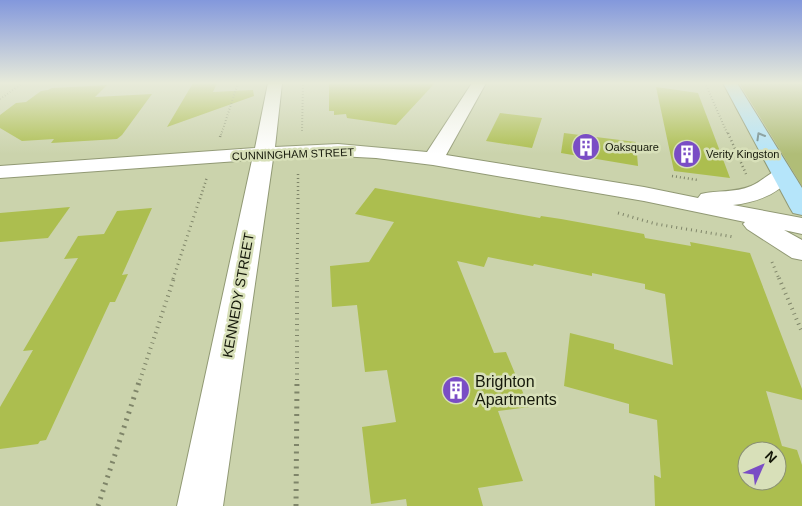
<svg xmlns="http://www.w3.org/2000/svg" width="802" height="506" font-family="Helvetica,sans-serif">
<rect width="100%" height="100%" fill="#cbd3ac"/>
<polygon fill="#b0bd77" points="739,83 802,83 802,186"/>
<g fill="#acbe4f" fill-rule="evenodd">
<polygon points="193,83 217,83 213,92 253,90 254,96 167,127"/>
<polygon points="329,83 435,83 396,125 347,118 346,114 334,115 334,111 329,111"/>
<polygon points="107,85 95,97 152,94 122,135 117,139 51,143 54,139 22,141 0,128 0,115 16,103 26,102 41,91 48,90 52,88"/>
<polygon points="656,87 698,93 730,178 674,171"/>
<polygon points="500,113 542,118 532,148 486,141"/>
<polygon points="564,133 636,142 638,166 561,153"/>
<path d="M375,188L540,218L541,216L561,219L644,234L645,238L691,246L690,242L750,253L802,389V400L766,391L782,446L797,450L802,465V506H655L654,475L661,478L657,420L629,413V404L564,386L570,333L614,344V349L673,365L665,294L645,289V284L592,273V276L534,264L533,266L488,257L484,267L457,261L494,353L506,352L529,407L498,411L523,481L478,488L483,506H407L406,499L371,504L362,427L396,422L387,370L365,372L357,305L332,307L330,266L369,262L394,222L355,214ZM747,451H777V481H747Z"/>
<polygon points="70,207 48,238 0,242 0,213"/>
<polygon points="152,208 122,275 128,274 115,302 110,302 46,440 40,441 38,444 0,449 0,407 33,350 23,351 78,258 64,259 78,236 104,234 117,211"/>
</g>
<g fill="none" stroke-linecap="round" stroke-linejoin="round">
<g stroke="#919974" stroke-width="2">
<path id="minor" d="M268,83H282L275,147L338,144L427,152L472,83H486L446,155L644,187L698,198L701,194C717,190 735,193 751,186C766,180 773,166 790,170L793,175C779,195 756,202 733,205L802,218V234L784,230L802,240V260L792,258L747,229L743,224L745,222L644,201L433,165L376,158L338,156L273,159L223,506H177L252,160L0,178V166L255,148Z"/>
</g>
<g stroke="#919974" stroke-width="2">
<polygon id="secondary" points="723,83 737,83 802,188 802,215 793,213 790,208"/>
</g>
<g stroke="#7f8569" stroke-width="2" stroke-dasharray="0.5 2.5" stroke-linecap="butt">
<polyline points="705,83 728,135"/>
<polyline points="0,99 23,83"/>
<polyline points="302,131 303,83"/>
<polyline points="221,135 238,83"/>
</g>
<g stroke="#7f8569" stroke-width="2.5" stroke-dasharray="1 3" stroke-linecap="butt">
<polyline points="728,133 746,174"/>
<polyline points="220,137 221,133"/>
<polyline points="672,176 698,180"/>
<polyline points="200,199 207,177"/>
<polyline points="298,199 298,172"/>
</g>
<g stroke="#7f8569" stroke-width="3" stroke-dasharray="1 4" stroke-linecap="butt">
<polyline points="618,213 656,224 734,237"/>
<polyline points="772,262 779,279"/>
<polyline points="173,279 200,198"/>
<polyline points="297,279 298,198"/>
</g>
<g stroke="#7f8569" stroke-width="4" stroke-dasharray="1 4.5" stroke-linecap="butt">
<polyline points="779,278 802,332"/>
<polyline points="140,380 174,278"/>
<polyline points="297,380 297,278"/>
</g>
<g stroke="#7f8569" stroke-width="5" stroke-dasharray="2 5.5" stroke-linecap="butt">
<polyline points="98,506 140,379"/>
<polyline points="296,506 297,379"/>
</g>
<use href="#minor" fill="#fff" fill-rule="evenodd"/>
<use href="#secondary" fill="#b5e5fa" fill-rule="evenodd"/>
</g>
<defs><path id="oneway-chevron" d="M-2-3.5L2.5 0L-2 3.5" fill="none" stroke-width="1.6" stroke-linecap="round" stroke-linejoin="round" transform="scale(1.25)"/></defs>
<use stroke="#6d898e" href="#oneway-chevron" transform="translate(760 136) rotate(-120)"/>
<linearGradient id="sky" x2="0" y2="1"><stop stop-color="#8398dc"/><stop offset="0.54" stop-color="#e8ebda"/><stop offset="1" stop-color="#e8ebda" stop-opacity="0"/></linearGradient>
<rect width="802" height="154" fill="url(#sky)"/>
<defs>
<g id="building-disc" transform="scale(1.4375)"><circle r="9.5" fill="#7a4dc5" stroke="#d8e0b9"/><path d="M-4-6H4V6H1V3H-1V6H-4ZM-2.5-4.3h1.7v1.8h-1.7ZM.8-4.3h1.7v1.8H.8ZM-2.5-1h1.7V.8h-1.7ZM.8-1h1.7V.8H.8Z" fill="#fff"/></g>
</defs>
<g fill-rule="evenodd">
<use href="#building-disc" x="586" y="147"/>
<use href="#building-disc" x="687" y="154"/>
<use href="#building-disc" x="456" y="390"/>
</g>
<g text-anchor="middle" stroke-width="5" stroke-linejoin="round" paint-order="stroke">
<g font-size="11" fill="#15180a" stroke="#d8e0b9" text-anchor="start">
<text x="605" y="151">Oaksquare</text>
<text x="706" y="158">Verity Kingston</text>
</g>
<g font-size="11" fill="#15180a" stroke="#d8e0b9">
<text transform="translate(293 154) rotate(-2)" y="4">CUNNINGHAM STREET</text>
</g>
<g font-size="14" fill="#15180a" stroke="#d8e0b9">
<text transform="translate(238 295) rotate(-80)" y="5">KENNEDY STREET</text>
</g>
<g font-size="16" fill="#15180a" stroke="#d8e0b9" text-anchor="start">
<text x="475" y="387">Brighton<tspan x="475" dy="18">Apartments</tspan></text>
</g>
</g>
<g transform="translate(762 466) rotate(45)"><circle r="24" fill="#d8e0b9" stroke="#8a9073"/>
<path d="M0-4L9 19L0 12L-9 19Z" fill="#7a4dc5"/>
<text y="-8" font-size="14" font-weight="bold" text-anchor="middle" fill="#15180a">N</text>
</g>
</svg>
